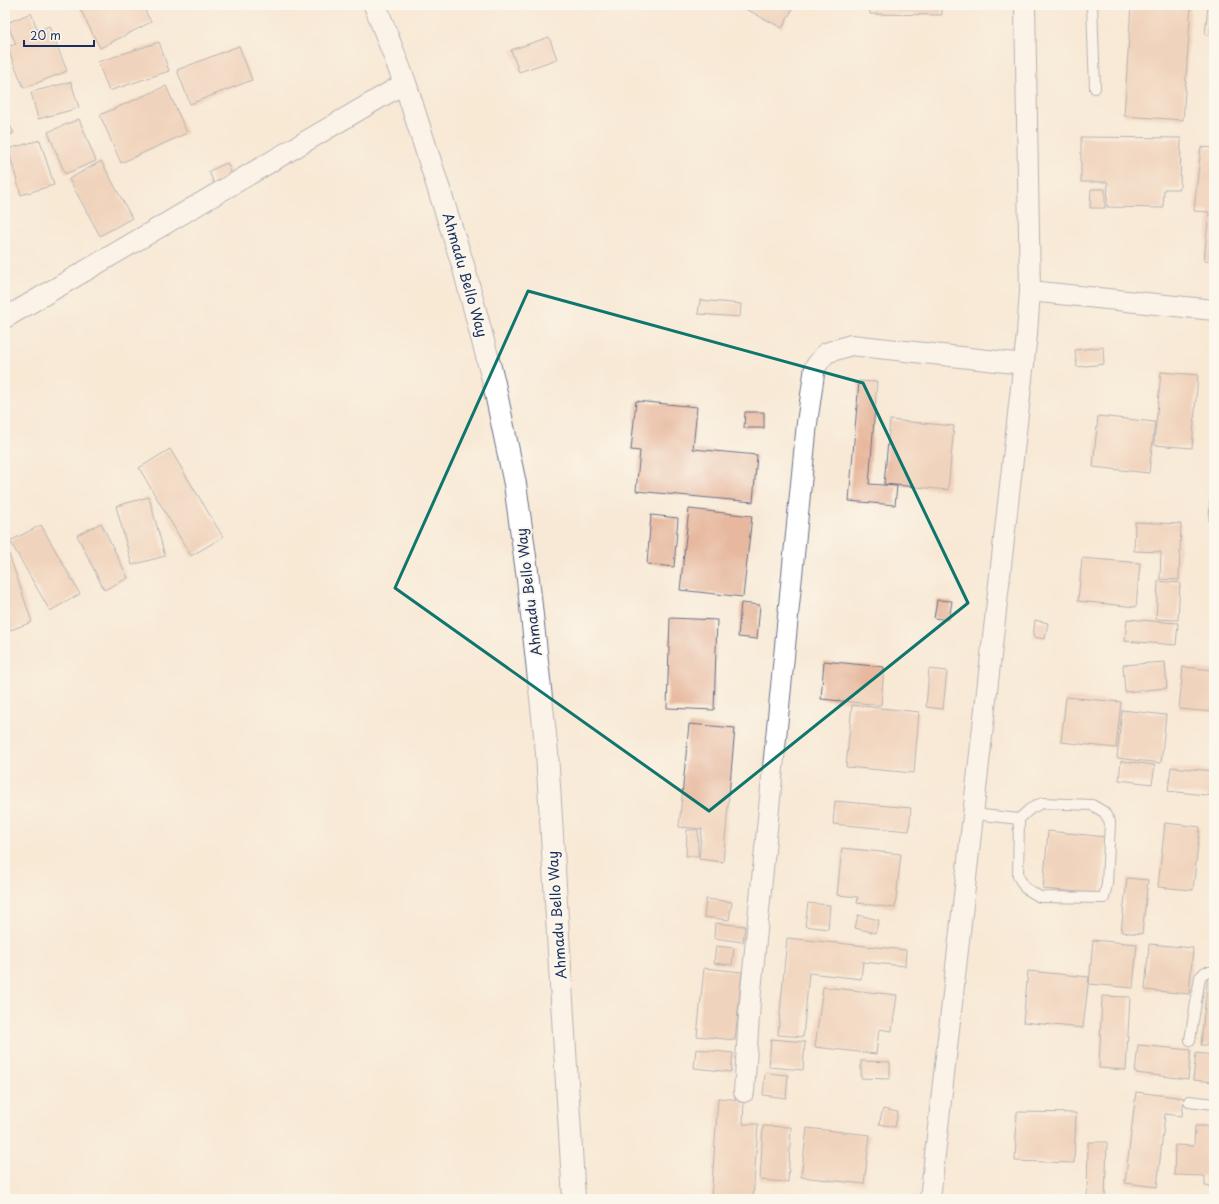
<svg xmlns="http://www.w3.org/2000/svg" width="1219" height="1204" font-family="'Playpen Sans',sans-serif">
<rect width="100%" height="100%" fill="#fbf7ec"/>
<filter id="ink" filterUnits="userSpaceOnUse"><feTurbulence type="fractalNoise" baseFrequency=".025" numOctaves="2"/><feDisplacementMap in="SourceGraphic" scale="8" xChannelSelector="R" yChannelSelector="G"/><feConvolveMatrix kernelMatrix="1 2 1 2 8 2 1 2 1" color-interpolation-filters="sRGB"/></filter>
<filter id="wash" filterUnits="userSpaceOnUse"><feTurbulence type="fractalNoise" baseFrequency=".012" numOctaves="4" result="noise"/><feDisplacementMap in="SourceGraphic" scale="16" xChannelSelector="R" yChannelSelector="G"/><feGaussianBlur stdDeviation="0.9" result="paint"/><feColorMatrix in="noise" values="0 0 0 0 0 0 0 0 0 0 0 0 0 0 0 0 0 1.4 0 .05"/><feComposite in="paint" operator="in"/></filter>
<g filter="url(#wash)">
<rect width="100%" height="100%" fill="#f8e9d6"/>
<g id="blocks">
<g fill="#e7b89e">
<polygon points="78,5 142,5 151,22 100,48"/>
<polygon points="738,5 795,5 782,28"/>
<polygon points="870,5 942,5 942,15 870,14"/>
<polygon points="1131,5 1191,5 1183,120 1124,116"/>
<polygon points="1208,5 1214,5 1214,35 1205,35"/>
<polygon points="31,13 38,31 49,26 67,71 24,88 7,47 16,44 7,23"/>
<polygon points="549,37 557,59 519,72 511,50"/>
<polygon points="159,42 169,71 109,91 98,62"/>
<polygon points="239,46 252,80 190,104 177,70"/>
<polygon points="71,82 79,108 38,119 31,92"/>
<polygon points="166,86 187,133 121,163 100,115"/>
<polygon points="5,117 14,133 5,137"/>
<polygon points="79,119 96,161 65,174 48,132"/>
<polygon points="1081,137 1181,138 1180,189 1164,189 1163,208 1107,207 1108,182 1081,182"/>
<polygon points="40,140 54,185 21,195 8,149"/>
<polygon points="1201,147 1214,148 1214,262 1204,261 1209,212 1194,211"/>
<polygon points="101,161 132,218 100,236 69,179"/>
<polygon points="227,163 233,177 215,186 209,171"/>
<polygon points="1091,189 1105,189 1105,208 1090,208"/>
<polygon points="700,300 741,304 740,317 698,314"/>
<polygon points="1103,347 1104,364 1077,367 1075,350"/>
<polygon points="1161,372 1198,375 1192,448 1154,445"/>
<polygon points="859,381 877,382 869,484 897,486 895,505 849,501"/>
<polygon points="636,401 697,407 693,449 757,455 753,502 636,491 640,451 631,450"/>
<polygon points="745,412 764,412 764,428 744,428"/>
<polygon points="1098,416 1155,422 1149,473 1093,467"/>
<polygon points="890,420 954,426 948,490 884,484"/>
<polygon points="170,449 223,537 191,556 139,468"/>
<polygon points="149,497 165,556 132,565 116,506"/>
<polygon points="1210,499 1214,499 1214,521 1209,521"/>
<polygon points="689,509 752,516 743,597 680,590"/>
<polygon points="651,515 678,518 674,567 647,564"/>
<polygon points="1135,522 1181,524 1179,580 1160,579 1161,552 1134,551"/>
<polygon points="101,523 128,578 104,590 77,535"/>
<polygon points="41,525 80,594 50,611 10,541"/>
<polygon points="5,548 7,548 32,622 5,632"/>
<polygon points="1082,558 1140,563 1136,607 1078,601"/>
<polygon points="1158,581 1180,583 1178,620 1156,619"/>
<polygon points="937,600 952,601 949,620 934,618"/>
<polygon points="741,603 760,605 757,639 738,637"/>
<polygon points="670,618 717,620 714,710 667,708"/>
<polygon points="1127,619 1178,623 1176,645 1125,641"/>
<polygon points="1035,620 1048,623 1045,639 1033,637"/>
<polygon points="824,661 884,667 881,705 821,699"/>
<polygon points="1165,662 1167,688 1125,692 1123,665"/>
<polygon points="1183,667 1214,670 1214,712 1179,709"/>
<polygon points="929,669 947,671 943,709 926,707"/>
<polygon points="1066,697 1121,702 1116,748 1061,742"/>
<polygon points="852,705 919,712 914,773 846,767"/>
<polygon points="1122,710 1166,715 1161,763 1117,758"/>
<polygon points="689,724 735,728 723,862 699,859 702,829 679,827"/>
<polygon points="1121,761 1155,765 1152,784 1119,780"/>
<polygon points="1171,767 1214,771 1214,796 1168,791"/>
<polygon points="835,801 911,808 909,831 833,824"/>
<polygon points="1165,823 1200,827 1193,890 1158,887"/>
<polygon points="687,830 698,830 698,856 686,856"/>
<polygon points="1048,831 1106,837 1101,894 1043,889"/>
<polygon points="842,848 901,854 895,908 857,903 858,897 837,895"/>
<polygon points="1127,878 1148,880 1142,934 1121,932"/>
<polygon points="706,899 732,902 729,920 704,917"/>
<polygon points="808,903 830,905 828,929 805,926"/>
<polygon points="858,915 879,920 875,933 855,928"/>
<polygon points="715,923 745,926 743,942 714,938"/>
<polygon points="787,938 906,950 905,966 863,962 861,979 809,973 803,1037 778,1035"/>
<polygon points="1093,940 1137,944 1133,988 1089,984"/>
<polygon points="1149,944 1193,948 1189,994 1145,990"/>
<polygon points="716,946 734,948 732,965 714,963"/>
<polygon points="704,968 742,972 735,1040 697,1036"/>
<polygon points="1028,971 1089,977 1083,1028 1023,1022"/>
<polygon points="1208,973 1214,974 1214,1046 1201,1045"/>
<polygon points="823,987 897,995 892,1031 879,1029 876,1054 815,1047"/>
<polygon points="1102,996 1130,997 1126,1070 1099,1068"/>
<polygon points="771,1039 805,1042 803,1070 769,1067"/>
<polygon points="1138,1045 1191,1050 1188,1079 1135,1073"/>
<polygon points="696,1049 733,1053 731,1072 694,1068"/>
<polygon points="1196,1053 1214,1055 1214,1082 1193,1080"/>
<polygon points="861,1061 890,1062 890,1079 861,1078"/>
<polygon points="765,1073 788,1075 786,1098 763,1095"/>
<polygon points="1136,1092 1184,1098 1182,1116 1165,1114 1157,1187 1125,1183"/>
<polygon points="718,1098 744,1100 743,1124 758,1124 753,1199 711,1199"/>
<polygon points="883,1109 898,1112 895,1127 879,1124"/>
<polygon points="1017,1112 1076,1113 1074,1163 1015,1161"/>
<polygon points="763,1126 791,1127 788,1182 760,1180"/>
<polygon points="1195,1126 1214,1126 1214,1187 1205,1186 1205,1176 1174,1175 1175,1145 1194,1146"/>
<polygon points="807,1128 870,1135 864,1184 801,1177"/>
<polygon points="1088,1142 1107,1142 1105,1199 1087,1199"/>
</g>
</g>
</g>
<g filter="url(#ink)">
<use href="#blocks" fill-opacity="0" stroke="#687088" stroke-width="1"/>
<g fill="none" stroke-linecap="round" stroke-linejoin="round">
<g stroke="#687088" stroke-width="12">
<g id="lane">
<polyline points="1092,5 1095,88"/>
<polygon points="1042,803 1092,805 1104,812 1110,822 1107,884 1104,898 1040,897 1025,888 1018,876 1019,819 1030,809"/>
<polyline points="974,814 1019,819"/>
<polyline points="1190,1040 1200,977 1205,972 1214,972"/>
<polyline points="1189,1101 1214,1104"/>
</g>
</g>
<g stroke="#687088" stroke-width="22">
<g id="street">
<polyline points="1030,291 1214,310"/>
<polyline points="5,318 405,83"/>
<polyline points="744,1092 750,1001 807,423 815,367 826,353 851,345 1024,364"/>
<polyline points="930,1199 1027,334 1030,291 1025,5"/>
</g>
</g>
<g stroke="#687088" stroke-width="24">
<polyline id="secondary" points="375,5 405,83 463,265 493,379 515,484 528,579 547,753 574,1199"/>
</g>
<use href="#lane" stroke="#fff" stroke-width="10"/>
<use href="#street" stroke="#fff" stroke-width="20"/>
<use href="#secondary" stroke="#fff" stroke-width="22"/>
</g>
</g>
<path d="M0 0H1219V1204H0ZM528,291L863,383L968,603L709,811L395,588Z" fill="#f8e9d6" fill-opacity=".55" fill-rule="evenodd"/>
<path fill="none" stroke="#0f766e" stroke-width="3" stroke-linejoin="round" d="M528,291L863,383L968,603L709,811L395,588Z"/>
<g text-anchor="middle" stroke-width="4" stroke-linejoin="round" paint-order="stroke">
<g font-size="14" fill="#1b2f5e" stroke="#fbf7ec">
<text transform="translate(465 275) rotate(74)" y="5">Ahmadu Bello Way</text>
<text transform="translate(529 592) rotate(-97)" y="5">Ahmadu Bello Way</text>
<text transform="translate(557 915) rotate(-94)" y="5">Ahmadu Bello Way</text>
</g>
</g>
<rect width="1219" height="1204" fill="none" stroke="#fbf7ec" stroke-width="20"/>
<path d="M24 40v6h70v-6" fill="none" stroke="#1b2f5e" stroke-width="2"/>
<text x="30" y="40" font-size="12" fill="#1b2f5e" stroke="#fbf7ec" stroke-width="3" paint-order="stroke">20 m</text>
</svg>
